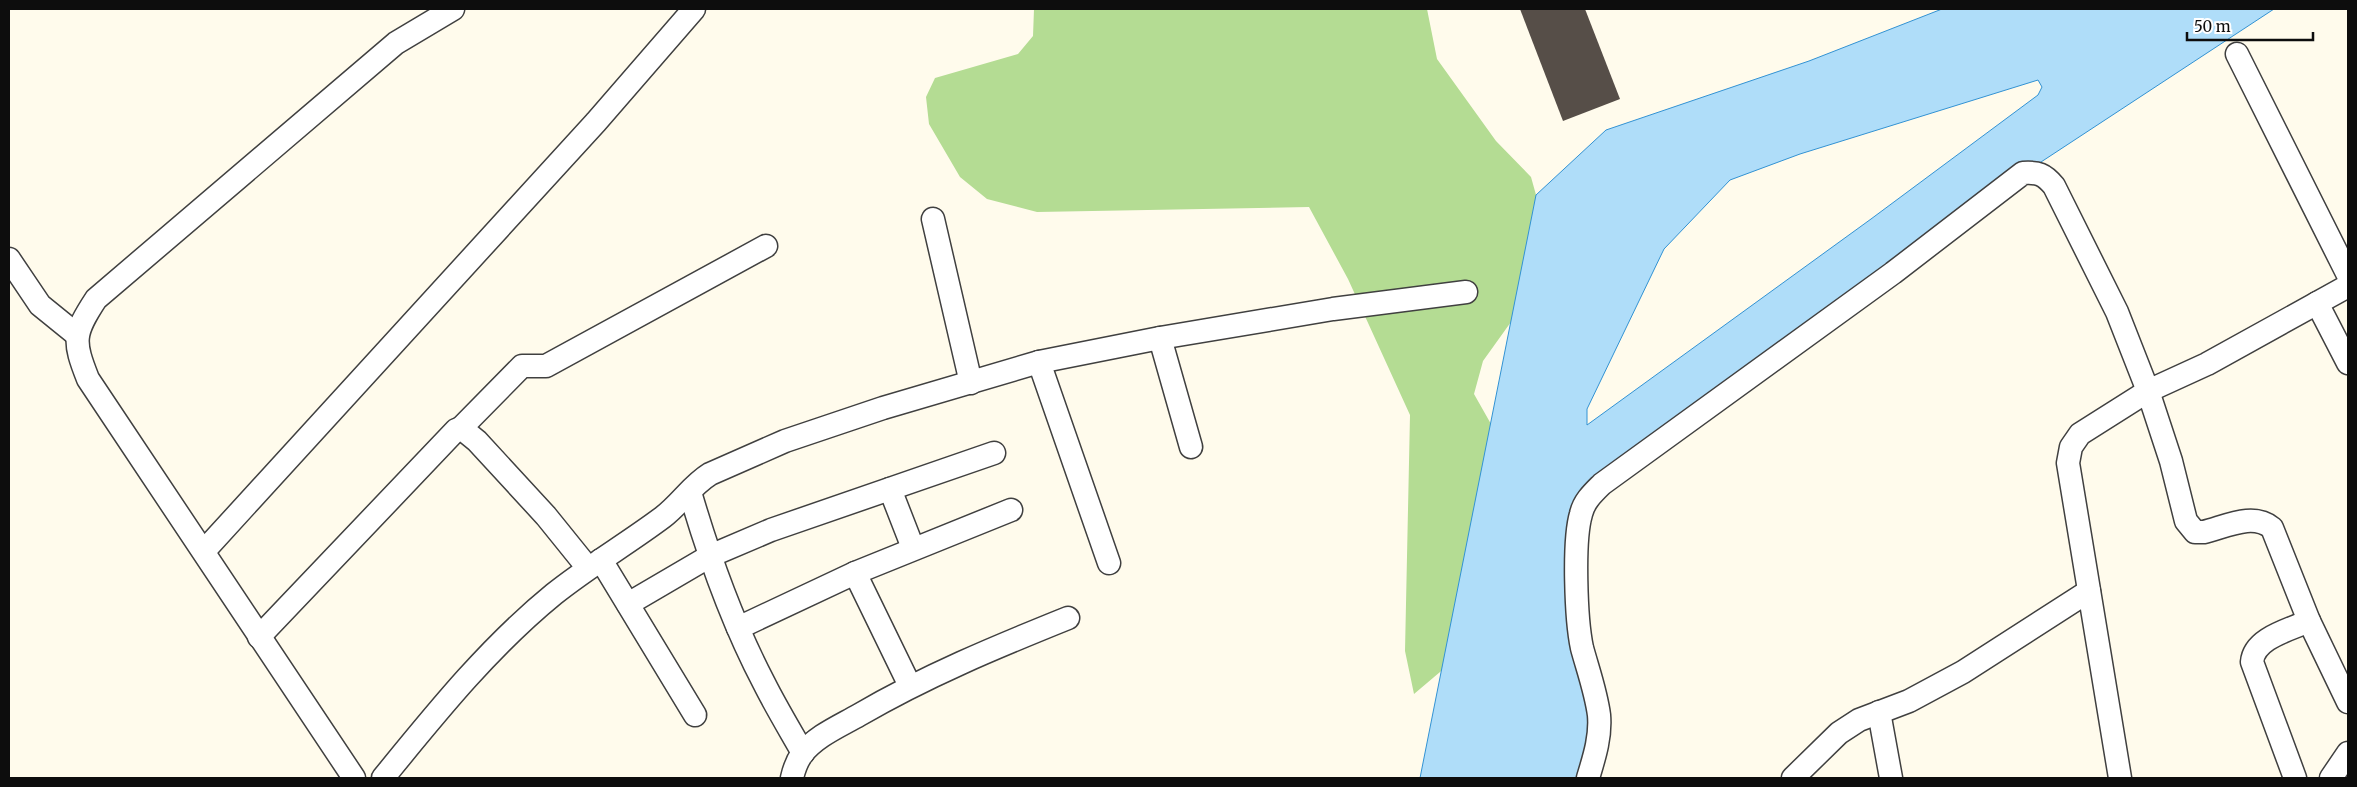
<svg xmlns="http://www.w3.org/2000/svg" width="2357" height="787" font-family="Merriweather,serif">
<rect width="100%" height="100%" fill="#fffbec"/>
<polygon fill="#b4dc93" points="1034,9 1427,9 1437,59 1496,141 1531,177 1545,227 1526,301 1483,361 1474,394 1504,447 1453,661 1414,694 1405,651 1410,415 1348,279 1309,207 1037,212 987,199 960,177 929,124 926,97 935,78 1018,54 1033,36"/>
<path fill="#afddf9" stroke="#3292d3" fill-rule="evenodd" d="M1942,9H2274L2041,162L1584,492L1581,625L1602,734L1579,778H1420L1536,195L1606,130L1809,61ZM2038,80L2042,87L2038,95L1871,219L1587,425V409L1664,249L1730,180L1800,154Z"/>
<polygon fill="#564e48" points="1520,9 1585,9 1620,99 1563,121"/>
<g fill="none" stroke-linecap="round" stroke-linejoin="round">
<g stroke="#404040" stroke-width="25">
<g id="minor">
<polyline points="2237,54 2348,275"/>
<polyline points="933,219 971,383"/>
<polyline points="9,259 40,305 77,335"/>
<polyline points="2317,303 2348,363"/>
<polyline points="1160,338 1191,447"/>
<polyline points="1039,362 1109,563"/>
<polyline points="461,428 522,366 546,366 766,246"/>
<polyline points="890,489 913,548"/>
<path d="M690,492C709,557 732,622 764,683C776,707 790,730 803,753"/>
<polyline points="204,551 596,122 694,9"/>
<polyline points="601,560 695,715"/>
<polyline points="855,573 910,686"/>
<polyline points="628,604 710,556 771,530 994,453"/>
<polyline points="738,628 855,573 1011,510"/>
<polyline points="259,637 456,430 461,428 477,441 546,516 588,568"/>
<polyline points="1879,712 1891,778"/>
<path d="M354,778L88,379C73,341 73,334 96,299L396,43L453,9"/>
<path d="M383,778C436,713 489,647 554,594C589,566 627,544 663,517C680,504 692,485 710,474L785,441L883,408L1039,362L1160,338L1333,309L1466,292"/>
<path d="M792,778C794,769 797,761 802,754C816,736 840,726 859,715C926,676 996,647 1068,618"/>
<path d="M1588,778C1594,758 1601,737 1599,715C1596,692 1588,670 1582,648C1576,620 1573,541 1581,514C1584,501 1593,493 1602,484L1893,273L2023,173C2038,172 2044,174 2054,186L2117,312L2148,391L2171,461L2186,521L2195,532H2204C2225,527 2253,512 2272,528L2309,621L2348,702"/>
<polyline points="1793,778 1839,733 1859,720 1909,701 1963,672 2089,591"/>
<polyline points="2120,778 2068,463 2071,447 2080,434 2148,391 2207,364 2348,286"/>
<path d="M2295,778L2252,662C2254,638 2289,630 2309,621"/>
<polyline points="2331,778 2348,753"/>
</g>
</g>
<use href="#minor" stroke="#fff" stroke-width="22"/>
</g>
<rect width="2357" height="787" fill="none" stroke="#0d0d0d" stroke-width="20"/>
<path d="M2187 32v8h126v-8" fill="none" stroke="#0d0d0d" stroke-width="2.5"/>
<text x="2194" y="32" font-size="15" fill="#0d0d0d" stroke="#ffffff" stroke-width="4" paint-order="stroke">50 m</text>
</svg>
